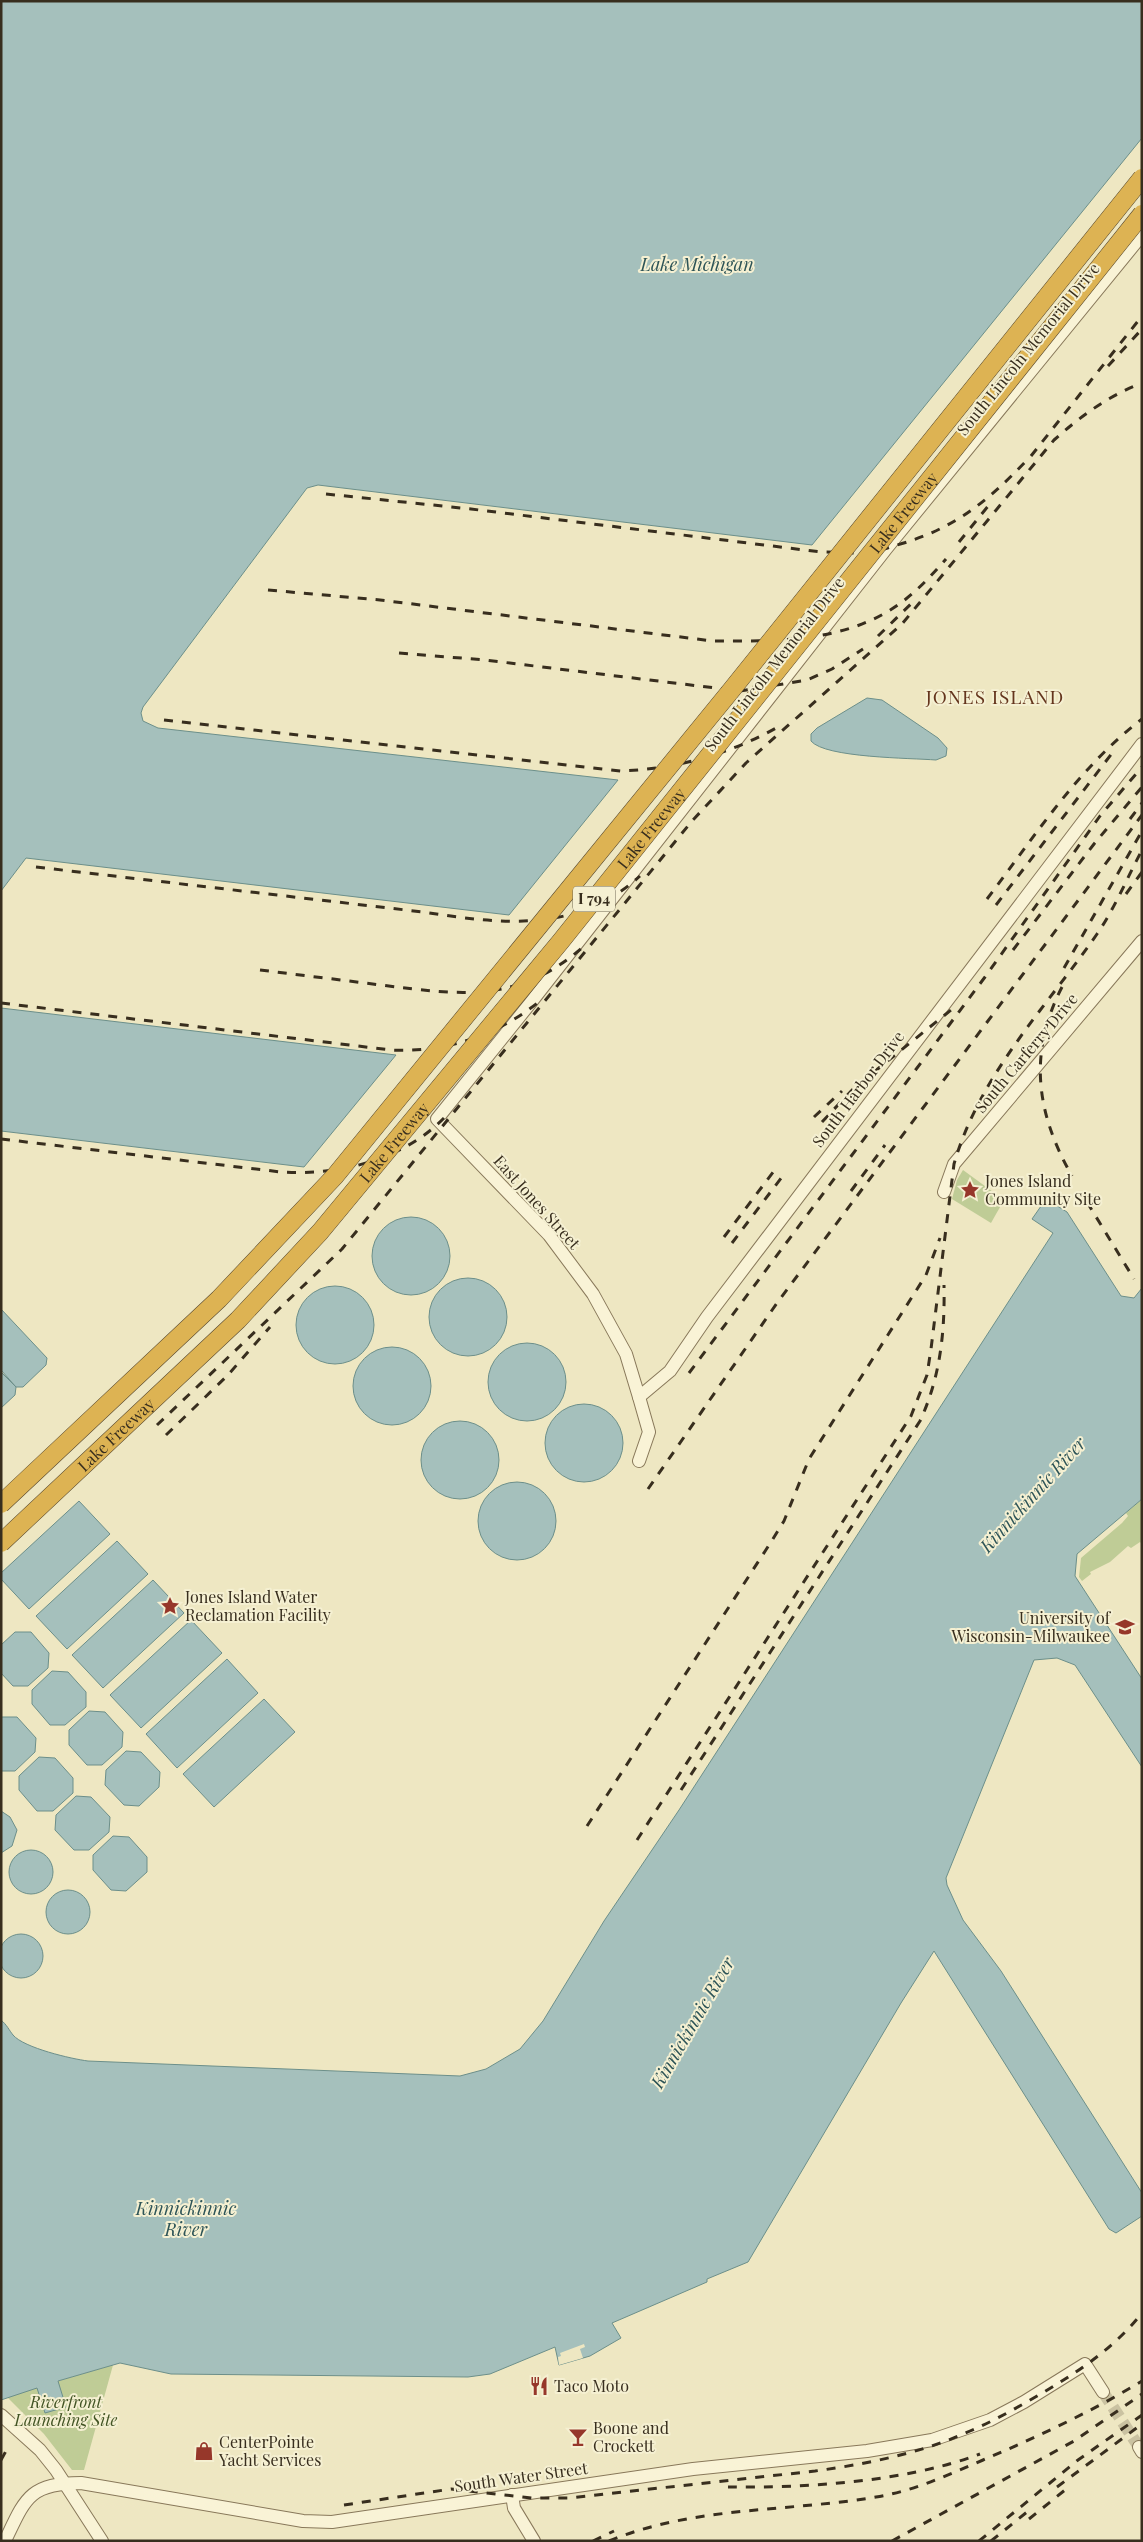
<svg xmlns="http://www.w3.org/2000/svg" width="1143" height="2542" font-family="'Playfair Display',serif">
<rect width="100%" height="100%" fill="#eee7c2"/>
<g fill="#bfcc96">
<polygon points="963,1170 1004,1200 991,1223 952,1199 957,1180"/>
<polygon points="1142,1499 1142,1544 1140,1542 1131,1548 1128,1546 1110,1562 1090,1572 1091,1574 1082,1581 1079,1577 1081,1558 1122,1523 1128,1516 1126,1513"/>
<polygon points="113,2365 84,2470 72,2470 44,2434 6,2396"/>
</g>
<g fill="#a5c0bc" stroke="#6c8f8a">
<polygon points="1,1 1142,1 1142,138 812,545 318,485 307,488 143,707 141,713 143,721 158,728 618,780 509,915 26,858 1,891"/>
<path d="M867,698L882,700L938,738L947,748L946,756L936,760C911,758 825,758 811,741V734L817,728Z"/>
<polygon points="1,1008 396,1055 304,1167 1,1131"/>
<path d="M1046,1199L1067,1212L1121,1296L1134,1298L1142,1288V1499L1077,1554L1075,1576L1142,1679V1767L1075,1665L1057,1658L1034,1660L946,1878L947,1885L963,1920L1001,1971L1142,2193V2216L1116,2233L1109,2229L934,1951L901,2003L748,2262L707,2279V2282L612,2323L621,2338L590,2356L559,2365L555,2347L490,2374L468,2377L171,2374L120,2363L58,2381L66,2407L45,2413L37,2388L1,2400V2020C7,2025 9,2030 13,2035C24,2048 72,2059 88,2061L460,2076L486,2069L520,2049L543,2021L604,1921L679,1810L1053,1233L1032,1219Z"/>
<circle cx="411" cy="1256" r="39"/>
<circle cx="468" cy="1317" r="39"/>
<circle cx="335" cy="1325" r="39"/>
<polygon points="1,1309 47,1358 46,1365 23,1387 16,1387 1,1370"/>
<circle cx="527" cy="1382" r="39"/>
<circle cx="392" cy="1386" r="39"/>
<polygon points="1,1372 16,1387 15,1395 1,1408"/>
<circle cx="584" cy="1443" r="39"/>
<circle cx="460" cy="1460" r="39"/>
<circle cx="517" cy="1521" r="39"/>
<polygon points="79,1501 110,1534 29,1609 1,1579 1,1573"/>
<polygon points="117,1541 148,1574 67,1649 36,1616"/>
<polygon points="153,1580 184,1613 103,1688 72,1655"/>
<polygon points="191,1620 222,1653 141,1728 110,1695"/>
<polygon points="15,1632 31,1632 49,1653 48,1668 28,1686 13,1686 1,1673 1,1645"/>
<polygon points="227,1659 258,1693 177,1768 146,1734"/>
<polygon points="52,1671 68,1672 86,1692 86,1707 65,1725 50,1725 32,1704 32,1690"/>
<polygon points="264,1699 295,1732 214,1807 183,1774"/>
<polygon points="89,1711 105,1712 123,1732 122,1747 102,1765 87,1765 69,1745 69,1730"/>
<polygon points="1,1717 17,1717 36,1738 35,1752 15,1771 1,1771"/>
<polygon points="126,1751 141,1752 160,1772 159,1787 139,1806 124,1805 105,1785 106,1770"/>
<polygon points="39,1757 55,1758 73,1778 73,1793 53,1811 37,1811 19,1790 19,1776"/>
<polygon points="76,1796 91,1797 110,1817 109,1832 89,1850 74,1850 55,1830 56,1815"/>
<polygon points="1,1811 10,1817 17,1830 12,1846 1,1853"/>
<polygon points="113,1836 129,1837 147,1857 147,1872 126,1891 111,1890 93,1870 93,1855"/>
<circle cx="31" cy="1872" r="22"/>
<circle cx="68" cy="1912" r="22"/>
<circle cx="21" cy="1956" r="22"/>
</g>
<polygon fill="#eee7c2" points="584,2344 585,2347 580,2349 583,2358 559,2365 558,2357 561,2356 560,2353"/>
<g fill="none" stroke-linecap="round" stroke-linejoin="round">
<polyline stroke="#cac2a1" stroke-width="12" stroke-dasharray="12 6" stroke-linecap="butt" points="1103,2392 1139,2447"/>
<g stroke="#88785a" stroke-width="14">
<g id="minor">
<polyline points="944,1192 954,1164 1142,941"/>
<polyline points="639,1397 670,1371 707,1317 1142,744"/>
<polyline points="639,1461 649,1432 639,1397 626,1354 593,1294 549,1235 437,1119 532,1001 886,549 1142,235"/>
<polyline points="1,2415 40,2450 56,2470 102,2541"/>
<polyline points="1139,2447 1142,2452"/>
<polyline points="512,2495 514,2508 534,2541"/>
<path d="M5,2541C25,2499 29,2483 81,2483L303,2521L332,2522L693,2469L867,2451L932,2440L990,2420L1024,2402L1085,2364L1103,2392"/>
</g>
</g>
<use href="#minor" stroke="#f9f3d6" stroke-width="12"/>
<g stroke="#382e1e" stroke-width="3" stroke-dasharray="9 9" stroke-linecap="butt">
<polyline points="1108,366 1142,329"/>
<polyline points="1031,456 1142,316"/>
<path d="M326,494L471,509L821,552C834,552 847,553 860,553C873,553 885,549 897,545C954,529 987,502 1027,460"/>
<polyline points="959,542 989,505"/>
<path d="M268,590L380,600L713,641C778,641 847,643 902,602C918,590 932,575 946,559"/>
<polyline points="878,636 914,601"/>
<polyline points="399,653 485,660 740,691 807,680 832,669 863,649"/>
<path d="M164,720L621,771C676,769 730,754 778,727"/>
<polyline points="1130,819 1142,803"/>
<path d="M36,867L423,912C501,924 576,934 640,876"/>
<polyline points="1126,894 1142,872"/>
<path d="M987,899C1035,836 1079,767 1142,719"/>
<polyline points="996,905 1116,748"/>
<polyline points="1013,950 1094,844 1142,787"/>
<polyline points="1064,968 1142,831"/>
<path d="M260,970C300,975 341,980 381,985C460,995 518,1004 583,947"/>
<path d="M1062,987C1028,1053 1036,1113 1072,1176"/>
<path d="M1,1003L391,1050C446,1053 499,1035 541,1000"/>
<polyline points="814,1117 842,1091"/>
<polyline points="822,1122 854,1088 956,1006"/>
<path d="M1,1139L281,1172C338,1176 403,1160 444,1118"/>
<polyline points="851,1191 885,1145"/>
<polyline points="1087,1202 1134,1279"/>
<polyline points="724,1237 777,1167"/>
<polyline points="732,1243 785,1173"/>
<polyline points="689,1373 985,977 1100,816 1142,767"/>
<path d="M157,1425L342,1249L692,821L746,763L902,624L1054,440C1081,416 1108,396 1142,383"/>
<polyline points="166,1435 227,1376 270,1327"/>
<polyline points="648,1489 777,1303 1142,815"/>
<path d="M681,1790L920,1421C940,1378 945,1333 944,1285"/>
<polyline points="587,1826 771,1542 784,1521 809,1459 926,1275 940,1238"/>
<path d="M637,1840L911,1416L927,1375L931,1349L954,1164C980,1074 1045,1009 1097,934C1115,908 1127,878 1142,850"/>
<polyline points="1,2460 6,2451"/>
<path d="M728,2487C806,2488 906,2482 980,2454"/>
<polyline points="1057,2487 1142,2424"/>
<path d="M344,2505L451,2489L532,2498H569L815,2471C867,2464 922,2453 970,2431C996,2420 1020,2406 1044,2392C1081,2370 1115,2347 1142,2313"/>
<polyline points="1029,2519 1070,2486"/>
<polyline points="593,2541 614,2531"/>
<path d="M609,2541C693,2506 788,2512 876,2497C914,2491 948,2475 983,2460C1037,2437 1091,2412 1142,2381"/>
<polyline points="892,2541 1074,2441 1142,2394"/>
<polyline points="979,2541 1078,2460 1142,2415"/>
<polyline points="991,2541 1032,2508"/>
</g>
<g stroke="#55462e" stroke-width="19" stroke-linecap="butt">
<g id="highway-bridge">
<polyline points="1,1504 219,1299 335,1176 733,688 1142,178"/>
<path id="s1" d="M1,1543L238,1320L320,1232L561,941L1142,214"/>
</g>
</g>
<use href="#highway-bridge" stroke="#ddb353" stroke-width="18"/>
</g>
<defs>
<g id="sight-bare" transform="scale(1.5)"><path d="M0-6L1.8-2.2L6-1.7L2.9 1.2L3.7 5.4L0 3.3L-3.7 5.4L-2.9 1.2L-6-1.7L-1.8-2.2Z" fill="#96372a" stroke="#f5f0d2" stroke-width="2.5" paint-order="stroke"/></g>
<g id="university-bare" transform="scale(1.5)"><path d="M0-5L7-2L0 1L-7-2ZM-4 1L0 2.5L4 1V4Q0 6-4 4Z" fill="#96372a" stroke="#f5f0d2" stroke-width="2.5" paint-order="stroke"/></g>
<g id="restaurant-bare" transform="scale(1.5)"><path d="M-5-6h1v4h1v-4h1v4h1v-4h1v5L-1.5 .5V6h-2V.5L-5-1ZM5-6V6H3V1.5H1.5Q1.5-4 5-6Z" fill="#96372a" stroke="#f5f0d2" stroke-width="2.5" paint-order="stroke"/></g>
<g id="bar-bare" transform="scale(1.5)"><path d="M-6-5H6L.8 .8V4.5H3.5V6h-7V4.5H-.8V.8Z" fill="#96372a" stroke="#f5f0d2" stroke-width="2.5" paint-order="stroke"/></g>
<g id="shop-bare" transform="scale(1.5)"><path d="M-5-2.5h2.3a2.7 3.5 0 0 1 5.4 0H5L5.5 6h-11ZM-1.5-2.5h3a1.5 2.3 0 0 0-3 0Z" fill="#96372a" stroke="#f5f0d2" stroke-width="2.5" paint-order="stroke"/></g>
</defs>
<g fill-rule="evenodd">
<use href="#sight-bare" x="970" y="1190"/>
<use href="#sight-bare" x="170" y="1606"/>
<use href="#university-bare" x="1125" y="1627"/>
<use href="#restaurant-bare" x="539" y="2386"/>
<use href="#bar-bare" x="578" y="2437"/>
<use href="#shop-bare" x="204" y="2451"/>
</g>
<g text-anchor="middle" stroke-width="4" stroke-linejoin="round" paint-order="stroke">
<rect fill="#f5f0d2" stroke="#716854" stroke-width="1" x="573" y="886.5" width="42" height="25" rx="4"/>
<g font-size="15" font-weight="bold" fill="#382e1e">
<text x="594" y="904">I 794</text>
</g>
<g font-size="16" fill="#382e1e" stroke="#f5f0d2">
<text transform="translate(1028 349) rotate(-51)" y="6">South Lincoln Memorial Drive</text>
<text dy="6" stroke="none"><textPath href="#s1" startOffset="1372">Lake Freeway</textPath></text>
<text transform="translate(774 664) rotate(-52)" y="6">South Lincoln Memorial Drive</text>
<text dy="6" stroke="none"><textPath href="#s1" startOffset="968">Lake Freeway</textPath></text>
<text transform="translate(1026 1053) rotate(-50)" y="6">South Carferry Drive</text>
<text transform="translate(858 1089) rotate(-53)" y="6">South Harbor Drive</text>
<text dy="6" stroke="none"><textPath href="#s1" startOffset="562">Lake Freeway</textPath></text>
<text transform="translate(537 1202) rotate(48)" y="6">East Jones Street</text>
<text dy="6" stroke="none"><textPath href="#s1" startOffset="158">Lake Freeway</textPath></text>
<text transform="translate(521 2477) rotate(-8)" y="6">South Water Street</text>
</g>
<g font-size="16" fill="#382e1e" stroke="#f5f0d2" text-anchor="start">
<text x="985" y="1187">Jones Island<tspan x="985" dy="18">Community Site</tspan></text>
<text x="185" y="1603">Jones Island Water<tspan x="185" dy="18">Reclamation Facility</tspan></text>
<text x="1110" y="1624" text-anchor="end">University of<tspan x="1110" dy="18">Wisconsin-Milwaukee</tspan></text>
<text x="554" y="2392">Taco Moto</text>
<text x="593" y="2434">Boone and<tspan x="593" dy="18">Crockett</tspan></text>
<text x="219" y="2448">CenterPointe<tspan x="219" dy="18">Yacht Services</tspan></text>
</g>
<g font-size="16" font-style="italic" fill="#425424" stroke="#f5f0d2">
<text x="66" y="2408">Riverfront<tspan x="66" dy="18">Launching Site</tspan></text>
</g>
<g font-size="18" font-style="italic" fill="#2d5457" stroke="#f5f0d2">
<text x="697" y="271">Lake Michigan</text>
<text transform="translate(1033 1495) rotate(-48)" y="6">Kinnickinnic River</text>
<text transform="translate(693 2023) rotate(-60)" y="6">Kinnickinnic River</text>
<text x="186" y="2215">Kinnickinnic<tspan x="186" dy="21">River</tspan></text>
</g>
<g font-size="19" letter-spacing="1" fill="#64351d" stroke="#f5f0d2">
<text x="995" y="704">JONES ISLAND</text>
</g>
</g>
<rect width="1143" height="2542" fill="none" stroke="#382e1e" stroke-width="5"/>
</svg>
